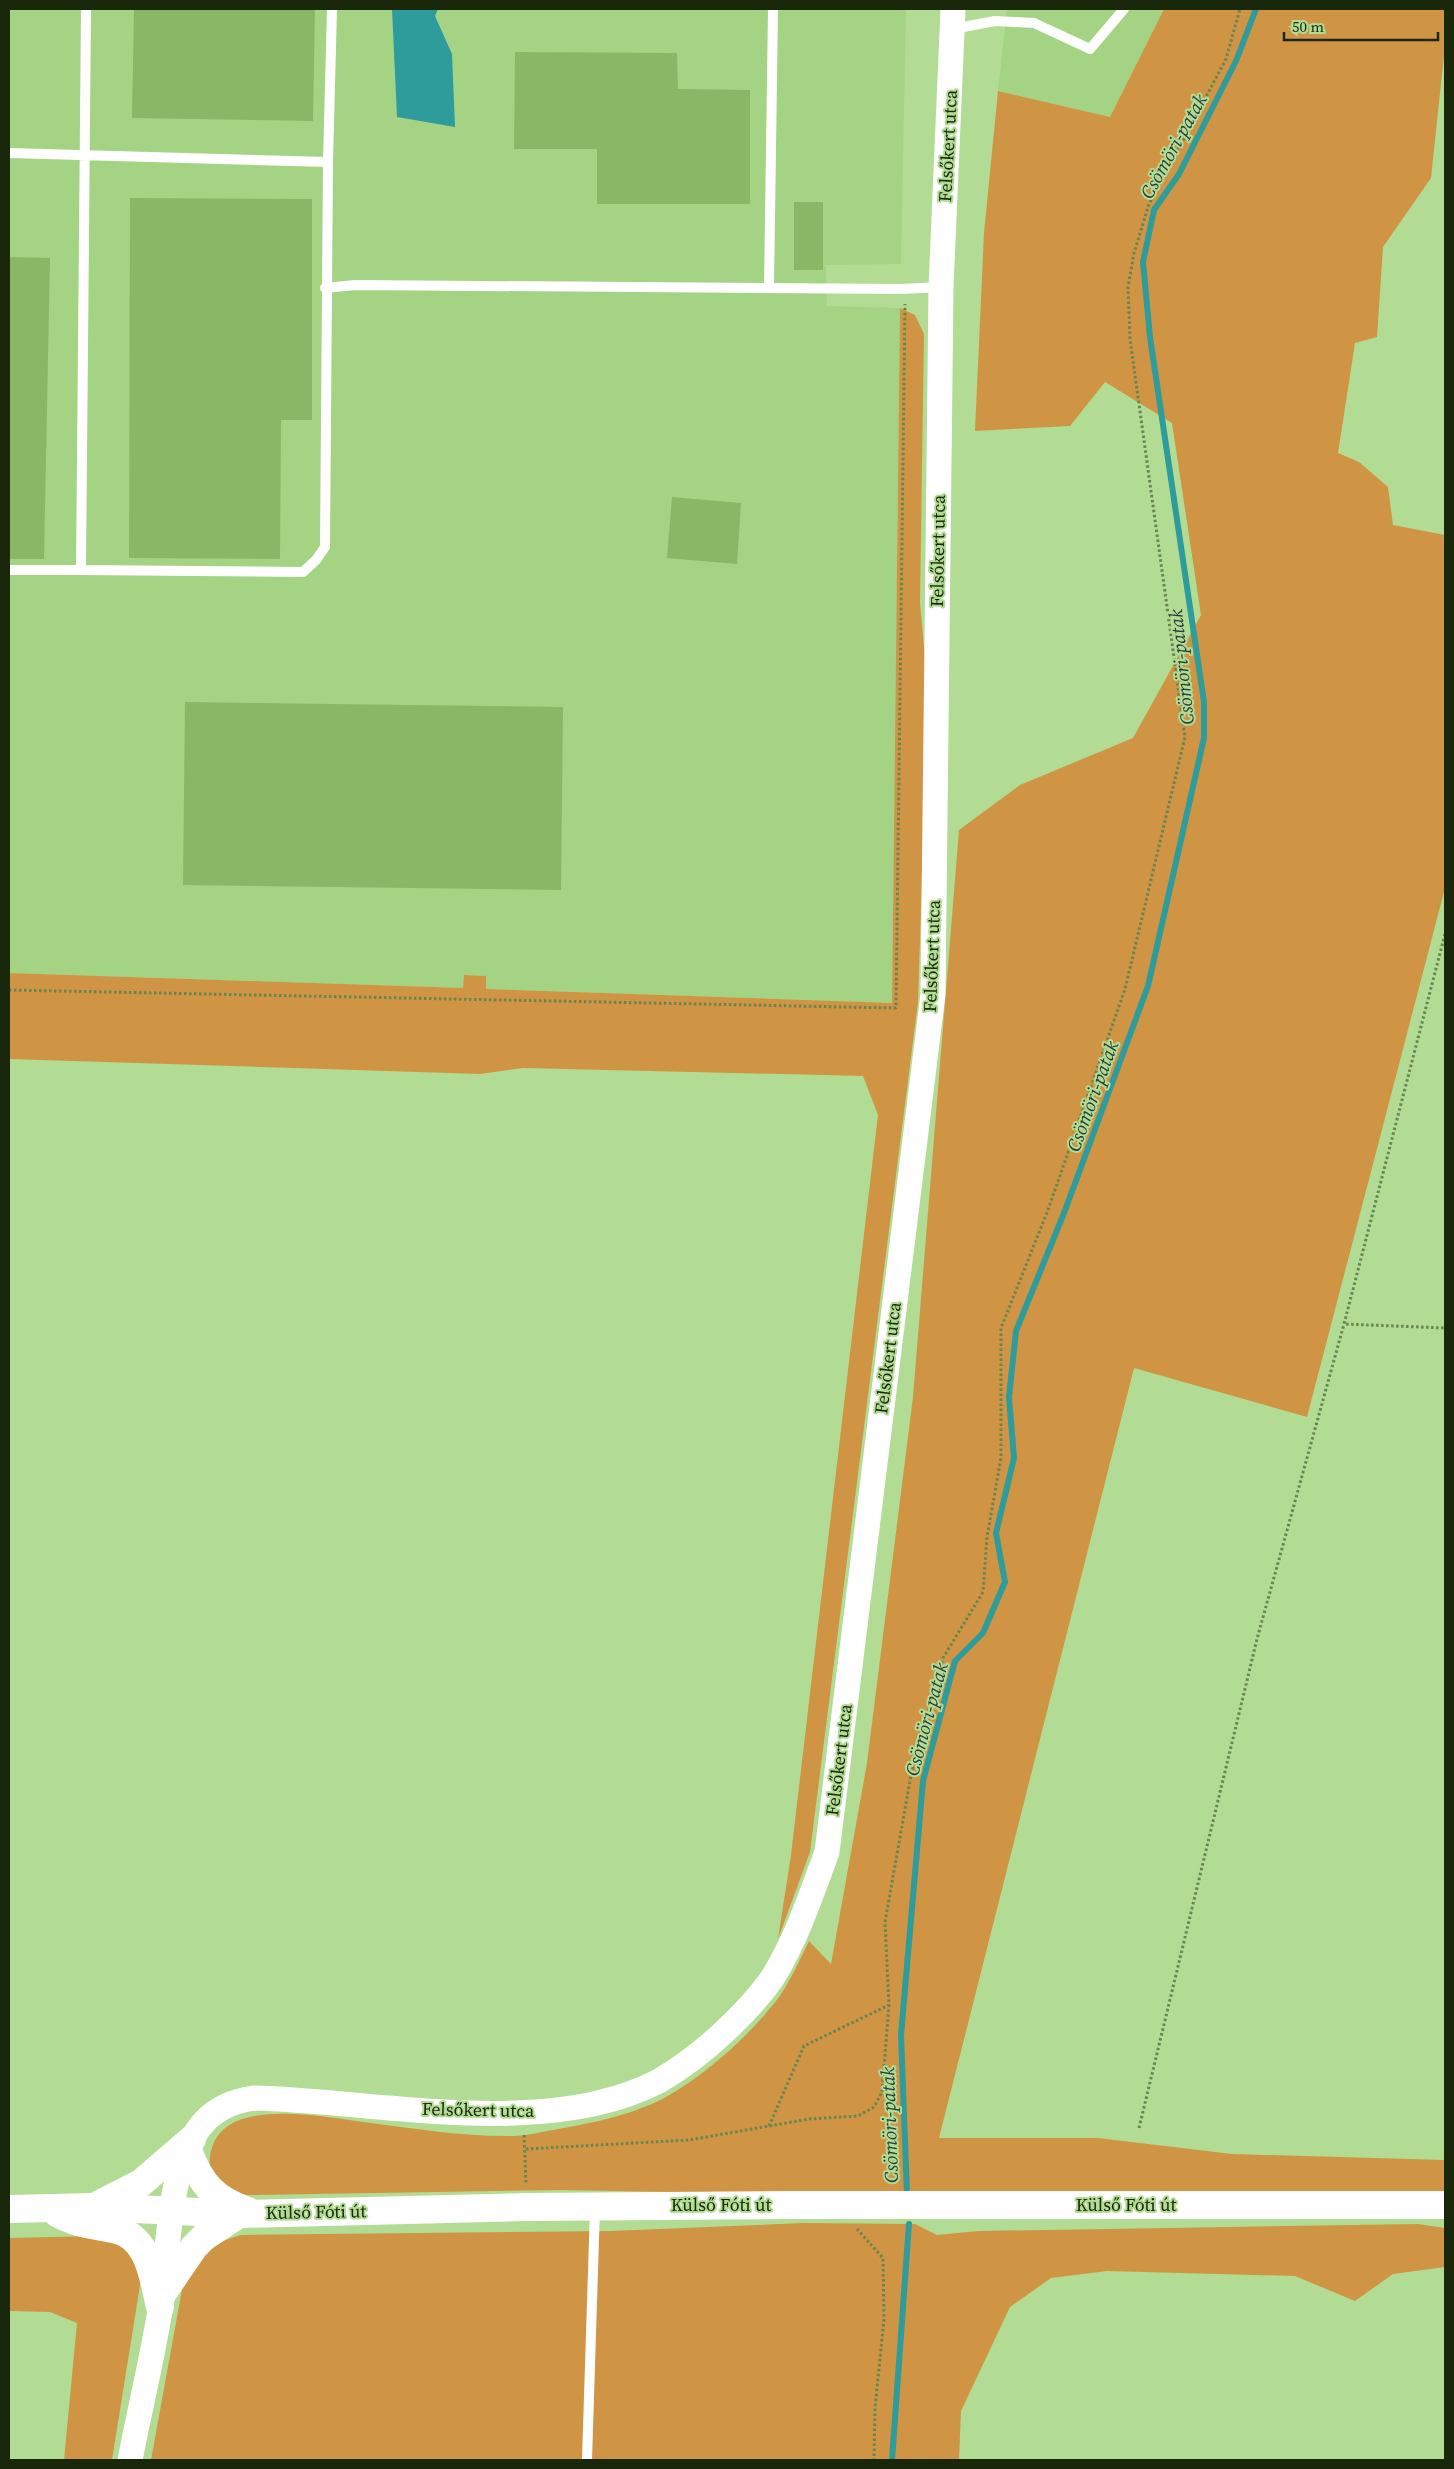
<svg xmlns="http://www.w3.org/2000/svg" width="1454" height="2469" font-family="'Source Serif 4',serif">
<rect width="100%" height="100%" fill="#b2dc93"/>
<g fill="#a5d384">
<polygon points="9,9 906,9 901,264 826,265 827,306 900,308 892,1003 486,989 486,976 465,975 463,988 9,973"/>
<polygon points="1007,9 1164,9 1110,118 998,91"/>
</g>
<g fill="#cf9544">
<path d="M1164,9H1445V46L1431,178L1383,247L1377,337L1355,343L1338,453L1359,462L1388,487L1393,525L1445,535V888L1307,1417L1134,1368L939,2138H1098L1232,2154L1445,2160V2194L940,2197L562,2190L247,2195L231,2192L210,2170C208,2148 216,2130 237,2121C273,2106 333,2118 371,2123C418,2129 466,2137 514,2136C525,2136 536,2133 547,2131C587,2124 631,2116 666,2097C707,2074 751,2034 779,1997C791,1980 800,1959 809,1941L831,1964L867,1763L913,1397L959,830L1020,785L1133,738L1201,615L1172,423L1105,382L1070,426L975,431L984,233L998,91L1110,117Z"/>
<polygon points="900,308 915,315 924,334 920,603 928,690 918,1002 810,1852 778,1939 791,1855 878,1115 863,1076 523,1068 480,1074 9,1059 9,973 463,988 464,975 486,976 486,989 892,1003"/>
<path d="M804,2223L915,2224L937,2235L978,2231L1418,2224L1445,2228V2267L1393,2274L1355,2301L1295,2276L1107,2271L1051,2278L1010,2307L961,2411L959,2460H151L183,2284C201,2251 205,2246 241,2235L610,2231Z"/>
<path d="M97,2236C126,2241 132,2252 141,2279L112,2460H64L77,2323L50,2312L9,2311V2238Z"/>
</g>
<polygon fill="#2d9c9a" points="392,9 438,9 435,16 452,54 455,127 397,117"/>
<g fill="none" stroke-linecap="round" stroke-linejoin="round">
<g stroke="#2d9c9a" stroke-width="6">
<polyline points="907,2195 901,2035 923,1781 955,1661 983,1633 1005,1582 996,1533 1014,1458 1009,1397 1016,1331 1064,1213 1148,986 1204,738 1204,702 1150,337 1143,262 1154,210 1179,174 1236,61 1256,9"/>
<polyline points="892,2460 909,2224"/>
</g>
</g>
<g fill="#89b766">
<polygon points="134,9 315,9 313,121 132,118"/>
<polygon points="515,52 677,53 678,89 750,90 750,204 597,204 597,149 514,149"/>
<polygon points="130,198 312,199 312,420 281,420 280,559 129,558"/>
<rect x="794" y="202" width="29" height="68"/>
<polygon points="9,257 50,258 44,559 9,559"/>
<polygon points="672,497 741,503 737,564 667,558"/>
<polygon points="185,702 563,707 561,890 183,885"/>
</g>
<g fill="none" stroke-linecap="round" stroke-linejoin="round">
<g stroke="#688551" stroke-width="3" stroke-dasharray="2.5 2.5" stroke-linecap="butt">
<polyline points="1445,934 1344,1324 1445,1328"/>
<polyline points="9,990 896,1008 905,304"/>
<polyline points="769,2126 804,2046 889,2005"/>
<polyline points="1139,2128 1257,1639 1344,1324"/>
<polyline points="524,2135 526,2184"/>
<polyline points="526,2149 689,2140 809,2119 858,2116 874,2107 882,2092 889,2005 885,1922 911,1775 943,1658 983,1592 987,1537 1001,1458 1001,1328 1048,1210 1125,989 1185,737 1130,339 1128,287 1134,253 1149,204 1226,59 1240,9"/>
<polyline points="857,2229 883,2258 884,2319 875,2408 874,2460"/>
</g>
<g stroke="#fff" stroke-width="10">
<polyline points="953,29 995,21 1034,23 1090,49 1124,9"/>
<polyline points="9,153 328,162 325,547 316,560 303,572 81,570 86,9"/>
<polyline points="328,162 332,9"/>
<polyline points="769,287 773,9"/>
<polyline points="325,288 355,285 901,289 941,287"/>
<polyline points="9,570 81,570"/>
<polyline points="587,2460 595,2208"/>
</g>
<path stroke="#fff" stroke-width="25" d="M130,2460C140,2408 153,2356 161,2304C169,2250 167,2178 197,2131C211,2110 231,2101 255,2098C378,2101 546,2140 659,2081C683,2067 705,2050 725,2031C742,2015 760,1996 773,1977C797,1938 811,1895 827,1852L933,994L941,287L953,9"/>
<g stroke="#fff" stroke-width="28">
<path d="M188,2150C200,2183 214,2200 248,2211"/>
<polyline points="96,2206 141,2183 192,2139"/>
<polyline points="9,2209 94,2207 239,2214 526,2207 789,2205 1445,2205"/>
<path d="M57,2213C80,2225 89,2224 113,2229C149,2235 153,2277 160,2307"/>
<polyline points="162,2294 194,2247 204,2237 239,2214"/>
</g>
</g>
<g text-anchor="middle" stroke-width="4" stroke-linejoin="round" paint-order="stroke">
<g font-size="18" fill="#19280b" stroke="#b2dc93">
<text transform="translate(948 146) rotate(-87)" y="6">Felsőkert utca</text>
<text transform="translate(938 551) rotate(-89)" y="6">Felsőkert utca</text>
<text transform="translate(932 956) rotate(-88)" y="6">Felsőkert utca</text>
<text transform="translate(888 1358) rotate(-83)" y="6">Felsőkert utca</text>
<text transform="translate(839 1760) rotate(-83)" y="6">Felsőkert utca</text>
<text transform="translate(478 2110) rotate(1)" y="6">Felsőkert utca</text>
<text x="721" y="2211">Külső Fóti út</text>
<text x="1126" y="2211">Külső Fóti út</text>
<text transform="translate(316 2212) rotate(-1)" y="6">Külső Fóti út</text>
</g>
<g font-size="19" font-style="italic" fill="#253d3d" stroke="#b2dc93">
<text transform="translate(1173 146) rotate(-61)" y="7">Csömöri-patak</text>
<text transform="translate(1181 667) rotate(-96)" y="7">Csömöri-patak</text>
<text transform="translate(1092 1096) rotate(-70)" y="7">Csömöri-patak</text>
<text transform="translate(926 1719) rotate(-75)" y="7">Csömöri-patak</text>
<text transform="translate(889 2125) rotate(-92)" y="7">Csömöri-patak</text>
</g>
</g>
<rect width="1454" height="2469" fill="none" stroke="#19280b" stroke-width="20"/>
<path d="M1284 32v8h154v-8" fill="none" stroke="#19280b" stroke-width="2.5"/>
<text x="1292" y="32" font-size="15" fill="#19280b" stroke="#b2dc93" stroke-width="4" paint-order="stroke">50 m</text>
</svg>
